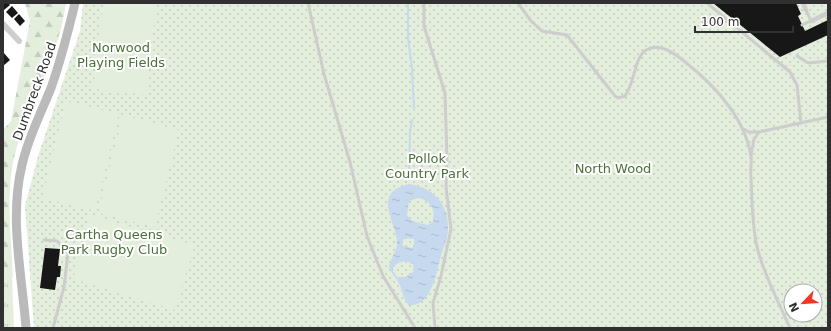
<svg xmlns="http://www.w3.org/2000/svg" width="831" height="331" font-family="'DejaVu Sans',sans-serif">
<defs>
<pattern id="grass-tufts" width="24" height="20" patternUnits="userSpaceOnUse"><rect width="24" height="20" fill="#e3eedc"/><path d="M3 7l-1-3M5 7V3M7 7l1-3M15 17l-1-3M17 17v-4M19 17l1-3" fill="none" stroke="#c3ccbd"/></pattern>
<pattern id="forest-firs" width="22" height="20" patternUnits="userSpaceOnUse"><rect width="22" height="20" fill="#e3eedc"/><path d="M5 1l3.5 6h-7zM16 11l3.5 6h-7z" fill="#c3ccbd"/></pattern>
<pattern id="park-dots" width="8" height="8" patternUnits="userSpaceOnUse"><rect width="8" height="8" fill="#e3eedc"/><path d="M2 2h.1M6 6h.1" fill="none" stroke="#c3ccbd" stroke-width="1.8" stroke-linecap="round"/></pattern>
<pattern id="water-ripples" width="26" height="14" patternUnits="userSpaceOnUse"><rect width="26" height="14" fill="#c7d9ef"/><path d="M2 4q2-2 4 0t4 0M15 11q2-2 4 0t4 0" fill="none" stroke="#abbbcd"/></pattern>
</defs>
<rect width="100%" height="100%" fill="#fff"/>
<polygon fill="url(#grass-tufts)" points="9,202 14,328 3,328 3,203"/>
<path fill="url(#forest-firs)" d="M25,3H66C61,38 48,69 35,101C27,120 17,141 13,162C6,200 11,239 13,277L3,273V130L11,121L30,21Z"/>
<path fill="url(#park-dots)" fill-rule="evenodd" d="M83,3H828V328H34L25,206L38,156L80,31ZM791,291H815V315H791Z"/>
<g fill="#e3eedc">
<polygon points="103,3 157,3 146,95 93,89"/>
<polygon points="66,101 119,114 95,211 42,198"/>
<polygon points="123,115 179,130 155,227 98,213"/>
<polygon points="90,215 195,245 175,310 73,279"/>
</g>
<path fill="url(#water-ripples)" fill-rule="evenodd" d="M409,184C432,187 449,204 448,228C448,238 444,246 441,255C437,270 432,307 409,305C403,299 403,293 400,285C397,278 391,274 389,267C390,258 397,252 397,243C397,222 370,193 409,184ZM418,198C430,200 436,209 433,222L428,225L412,221L407,215L409,201ZM405,238L414,239V246L412,248L403,246L402,242ZM406,261L413,264L414,271L406,277H397L393,271V266L401,262Z"/>
<g fill="none" stroke-linecap="round" stroke-linejoin="round">
<g stroke="#c7d9ef" stroke-width="2">
<polyline points="408,3 408,38 412,68 414,110"/>
<polyline points="409,178 410,133 412,120"/>
</g>
</g>
<g fill="#171717">
<polygon points="3,3 8,3 10,5 4,10"/>
<polygon points="713,3 796,3 801,14 798,16 805,31 828,20 828,35 780,57"/>
<polygon points="12,6 18,13 12,18 6,12"/>
<polygon points="19,14 25,21 20,26 14,19"/>
<polygon points="3,52 10,60 3,66"/>
<polygon points="45,248 60,249 58,266 61,266 60,277 57,277 55,290 40,288"/>
</g>
<g fill="none" stroke-linecap="round" stroke-linejoin="round">
<g stroke="#cdcdcd" stroke-width="3">
<polyline points="308,3 324,74 350,162 367,236 383,276 415,328"/>
<polyline points="424,3 424,26 445,93 447,160 446,187 451,229 441,276 433,303 435,328"/>
<path d="M518,3L531,21L542,31L567,35L615,96L618,98L625,96C635,83 634,58 646,50C659,42 674,53 684,61C713,84 745,117 751,156C752,162 750,170 751,177C752,199 752,225 757,247C763,273 779,303 790,328"/>
<polyline points="707,3 790,72 797,85 801,123"/>
<polyline points="802,25 811,21 807,12"/>
<polyline points="797,56 808,63 828,61"/>
<polyline points="742,128 749,132 759,132"/>
<polyline points="751,155 754,139 759,132 828,117"/>
<polyline points="44,240 57,241 68,253 64,287 53,328"/>
</g>
<g stroke="#cdcdcd" stroke-width="4.5">
<polyline points="803,3 806,10"/>
<polyline points="811,21 828,13"/>
</g>
<polyline stroke="#cdcdcd" stroke-width="6" points="3,24 19,41"/>
<path stroke="#bababa" stroke-width="9" d="M26,328C22,274 9,218 22,165C28,138 41,113 51,88C61,60 68,32 75,3"/>
</g>
<g text-anchor="middle" stroke-width="4" stroke-linejoin="round" paint-order="stroke">
<g font-size="13" fill="#497038" stroke="#fff">
<text x="121" y="52">Norwood<tspan x="121" dy="15">Playing Fields</tspan></text>
<text x="427" y="163">Pollok<tspan x="427" dy="15">Country Park</tspan></text>
<text x="613" y="173">North Wood</text>
<text x="114" y="239">Cartha Queens<tspan x="114" dy="15">Park Rugby Club</tspan></text>
</g>
<g font-size="13" fill="#303030" stroke="#fff">
<text transform="translate(34 91) rotate(-70)" y="5">Dumbreck Road</text>
</g>
</g>
<rect width="831" height="331" fill="none" stroke="#303030" stroke-width="8"/>
<g transform="translate(803 303) rotate(245)"><circle r="19" fill="#ffffff" stroke="#acacac"/>
<path d="M0-3L7 15L0 10L-7 15Z" fill="#f63622"/>
<text y="-6" font-size="11" font-weight="bold" text-anchor="middle" fill="#303030">N</text>
</g>
<path d="M695 26v6h98v-6" fill="none" stroke="#303030" stroke-width="2"/>
<text x="701" y="26" font-size="12" fill="#303030" stroke="#ffffff" stroke-width="3" paint-order="stroke">100 m</text>
</svg>
